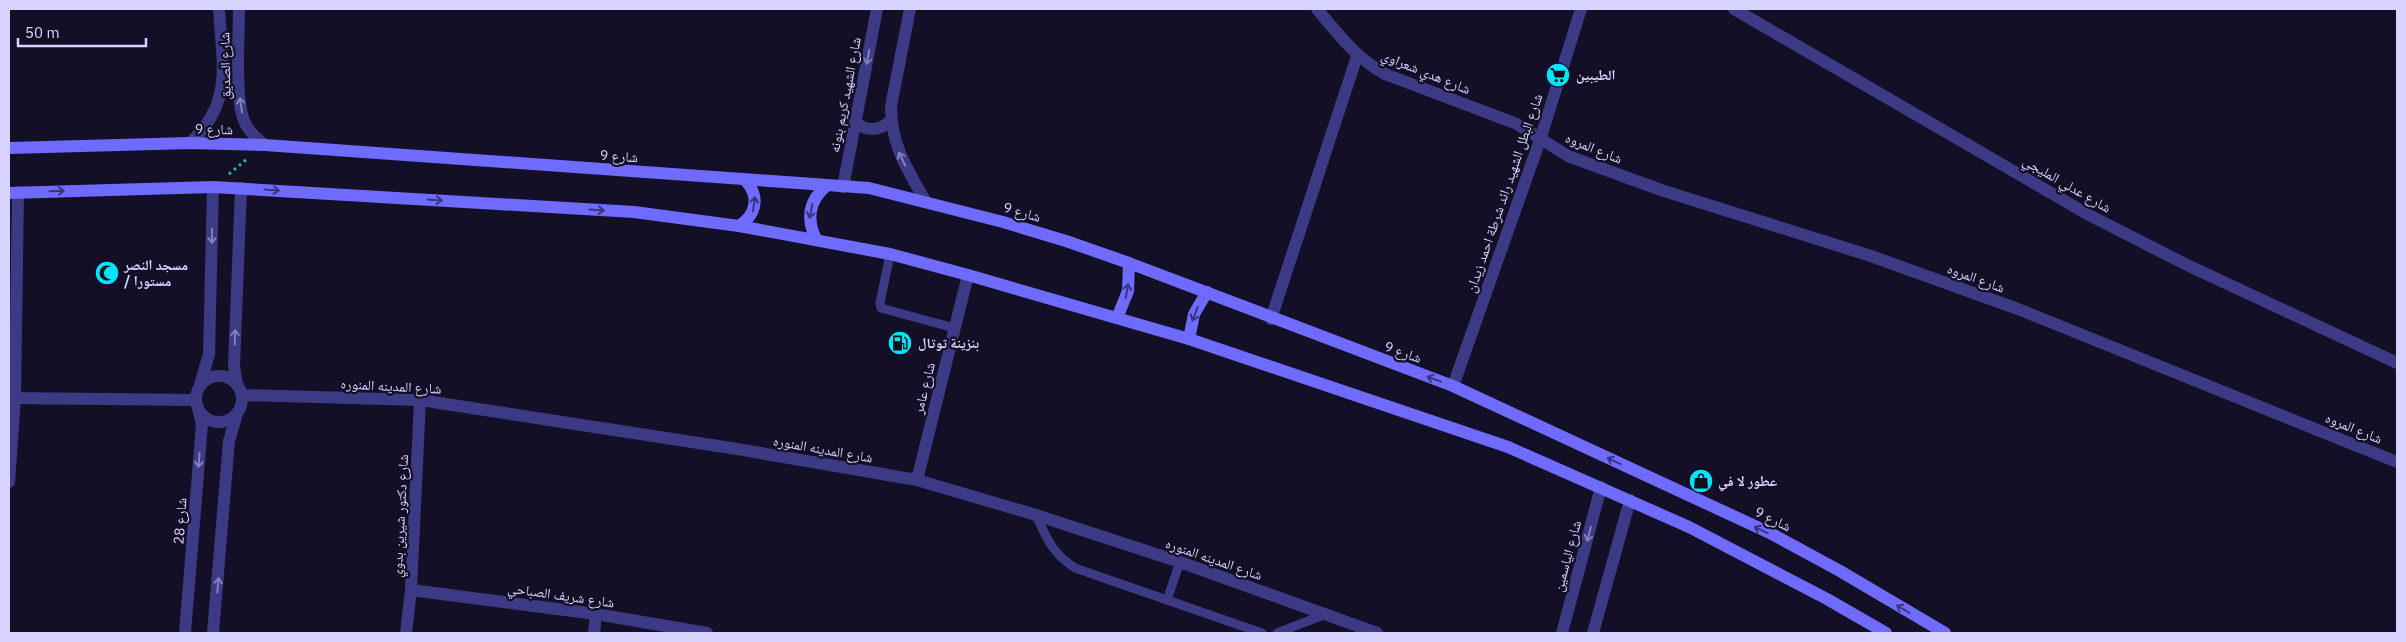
<svg xmlns="http://www.w3.org/2000/svg" width="2406" height="642" font-family="'IBM Plex Sans','Noto Naskh Arabic',sans-serif">
<rect width="100%" height="100%" fill="#130f26"/>
<g fill="none" stroke-linecap="round" stroke-linejoin="round">
<polyline stroke="#2fb8b0" stroke-width="3" stroke-dasharray="2.5 4" stroke-linecap="butt" points="229,174 247,159"/>
<g stroke="#3d3a85" stroke-width="9">
<polyline points="890,254 880,303 881,308 954,328"/>
<path d="M1036,515C1047,539 1052,553 1075,568L1262,633"/>
<polyline points="1167,600 1180,562"/>
<polyline points="1277,633 1326,614"/>
</g>
<g stroke="#3d3a85" stroke-width="12">
<path d="M239,9C239,37 235,93 243,118C247,130 255,138 265,145"/>
<path d="M910,9L891,106C891,145 907,169 926,202"/>
<path d="M1317,9C1338,34 1356,58 1385,74L1517,124L1568,156L1661,190L1871,256L2018,309L2397,462"/>
<polyline points="1734,9 2089,215 2187,265 2397,363"/>
<path d="M855,122C867,132 881,131 891,120"/>
<path d="M190,143C234,102 222,63 219,9"/>
<polyline points="843,187 877,9"/>
<polyline points="1271,319 1357,56"/>
<circle cx="219" cy="399" r="23"/>
<polyline points="200,385 209,354 213,187"/>
<polyline points="237,385 234,366 241,188"/>
<polyline points="1453,386 1540,140 1581,9"/>
<polyline points="242,395 420,400 731,448 917,480 1036,515 1180,562 1377,633"/>
<polyline points="9,398 196,400"/>
<polyline points="917,480 968,275"/>
<polyline points="9,482 15,398 18,192"/>
<polyline points="411,590 596,614 707,633"/>
<polyline points="185,633 202,424 199,412"/>
<polyline points="213,633 229,441 237,414"/>
<polyline points="406,633 411,590 420,400"/>
<polyline points="594,633 596,614"/>
<polyline points="1562,633 1601,487"/>
<polyline points="1593,633 1630,500"/>
</g>
<g stroke="#6f6bff" stroke-width="12">
<polyline points="9,148 190,143 265,145 869,188 1003,222 1066,241 1129,263 1453,386 1770,533 1840,571 1945,633"/>
<polyline points="9,193 213,187 634,212 739,226 890,254 968,275 1189,339 1508,447 1689,527 1827,599 1886,633"/>
<path d="M739,226C757,214 760,196 745,180"/>
<path d="M816,239C806,219 809,201 826,186"/>
<polyline points="1117,318 1128,291 1129,263"/>
<polyline points="1189,339 1194,314 1207,292"/>
</g>
</g>
<defs><path id="oneway-shaft" d="M-6 0H5M1.5-3L5.5 0L1.5 3" fill="none" stroke-width="1.6" stroke-linecap="round" stroke-linejoin="round" transform="scale(1.25)"/></defs>
<g stroke="#837fbc">
<use href="#oneway-shaft" transform="translate(868 57) rotate(101)"/>
<use href="#oneway-shaft" transform="translate(241 105) rotate(-98)"/>
<use href="#oneway-shaft" transform="translate(902 159) rotate(-116)"/>
<use href="#oneway-shaft" transform="translate(212 236) rotate(91)"/>
<use href="#oneway-shaft" transform="translate(235 337) rotate(-88)"/>
<use href="#oneway-shaft" transform="translate(199 460) rotate(94)"/>
<use href="#oneway-shaft" transform="translate(1589 534) rotate(105)"/>
<use href="#oneway-shaft" transform="translate(218 585) rotate(-85)"/>
</g>
<g stroke="#38347d">
<use href="#oneway-shaft" transform="translate(272 190) rotate(4)"/>
<use href="#oneway-shaft" transform="translate(57 191) rotate(-2)"/>
<use href="#oneway-shaft" transform="translate(435 200) rotate(4)"/>
<use href="#oneway-shaft" transform="translate(754 204) rotate(-82)"/>
<use href="#oneway-shaft" transform="translate(597 210) rotate(4)"/>
<use href="#oneway-shaft" transform="translate(811 211) rotate(101)"/>
<use href="#oneway-shaft" transform="translate(1127 291) rotate(-79)"/>
<use href="#oneway-shaft" transform="translate(1195 314) rotate(111)"/>
<use href="#oneway-shaft" transform="translate(1434 379) rotate(-160)"/>
<use href="#oneway-shaft" transform="translate(1614 461) rotate(-155)"/>
<use href="#oneway-shaft" transform="translate(1761 530) rotate(-155)"/>
<use href="#oneway-shaft" transform="translate(1903 609) rotate(-150)"/>
</g>
<defs>
<g id="supermarket-disc" transform="scale(1.25)"><circle r="9.5" fill="#00e5ff" stroke="#130f26"/><path d="M-6-5.5h2.5l.6 2H6L4.5 2H-2.5L-4.4-4H-6ZM-1.5 3.2a1.3 1.3 0 1 0 .1 0ZM3 3.2a1.3 1.3 0 1 0 .1 0Z" fill="#111"/></g>
<g id="mosque-disc" transform="scale(1.25)"><circle r="9.5" fill="#00e5ff" stroke="#130f26"/><path d="M3.5-4.9A6 6 0 1 0 3.5 4.9A5 5 0 1 1 3.5-4.9Z" fill="#111"/></g>
<g id="fuel-disc" transform="scale(1.25)"><circle r="9.5" fill="#00e5ff" stroke="#130f26"/><path d="M-5.5-6h7V0h2V4h1.3V-2.5L3-4.5l.8-.8L6-3V5H2.5V1h-1V6h-7ZM-4.2-4.7v3.2H.2V-4.7Z" fill="#111"/></g>
<g id="shop-disc" transform="scale(1.25)"><circle r="9.5" fill="#00e5ff" stroke="#130f26"/><path d="M-5-2.5h2.3a2.7 3.5 0 0 1 5.4 0H5L5.5 6h-11ZM-1.5-2.5h3a1.5 2.3 0 0 0-3 0Z" fill="#111"/></g>
</defs>
<g fill-rule="evenodd">
<use href="#supermarket-disc" x="1558" y="75"/>
<use href="#mosque-disc" x="107" y="273"/>
<use href="#fuel-disc" x="900" y="343"/>
<use href="#shop-disc" x="1701" y="481"/>
</g>
<g text-anchor="middle" stroke-width="4.5" stroke-linejoin="round" paint-order="stroke">
<g font-size="14" fill="#d9d4ff" stroke="#130f26">
<text transform="translate(225 66) rotate(-91)" y="5">شارع الصديق</text>
<text transform="translate(1426 72) rotate(22)" y="5">شارع هدي شعراوي</text>
<text transform="translate(845 95) rotate(-79)" y="5">شارع الشهيد كريم بنونه</text>
<text transform="translate(214 129) rotate(1)" y="5">شارع 9</text>
<text transform="translate(1594 148) rotate(22)" y="5">شارع المروه</text>
<text transform="translate(619 156) rotate(4)" y="5">شارع 9</text>
<text transform="translate(2067 184) rotate(30)" y="5">شارع عدلي المليجي</text>
<text transform="translate(1504 193) rotate(-71)" y="5">شارع البطل الشهيد رائد شرطة احمد زيدان</text>
<text transform="translate(1022 212) rotate(16)" y="5">شارع 9</text>
<text transform="translate(1976 278) rotate(20)" y="5">شارع المروه</text>
<text transform="translate(1403 352) rotate(20)" y="5">شارع 9</text>
<text transform="translate(391 386) rotate(3)" y="5">شارع المدينه المنوره</text>
<text transform="translate(924 388) rotate(-76)" y="5">شارع عامر</text>
<text transform="translate(2354 428) rotate(22)" y="5">شارع المروه</text>
<text transform="translate(823 449) rotate(10)" y="5">شارع المدينه المنوره</text>
<text transform="translate(400 516) rotate(-87)" y="5">شارع دكتور شيرين بدوي</text>
<text transform="translate(1773 519) rotate(26)" y="5">شارع 9</text>
<text transform="translate(180 521) rotate(-86)" y="5">شارع 28</text>
<text transform="translate(1567 556) rotate(-75)" y="5">شارع الياسمين</text>
<text transform="translate(1214 559) rotate(19)" y="5">شارع المدينه المنوره</text>
<text transform="translate(561 595) rotate(8)" y="5">شارع شريف الصباحي</text>
</g>
<g font-size="14" font-weight="bold" fill="#d9d4ff" stroke="#130f26" text-anchor="start">
<text x="1576" y="80">الطيبين</text>
<text x="124" y="270">مسجد النصر<tspan x="124" dy="16">/ مستورا</tspan></text>
<text x="918" y="348">بنزينة توتال</text>
<text x="1718" y="486">عطور لا في</text>
</g>
</g>
<rect width="2406" height="642" fill="none" stroke="#d9d4ff" stroke-width="20"/>
<path d="M18 38v8h128v-8" fill="none" stroke="#d9d4ff" stroke-width="2.5"/>
<text x="25" y="38" font-size="15" fill="#d9d4ff" stroke="#130f26" stroke-width="4" paint-order="stroke">50 m</text>
</svg>
